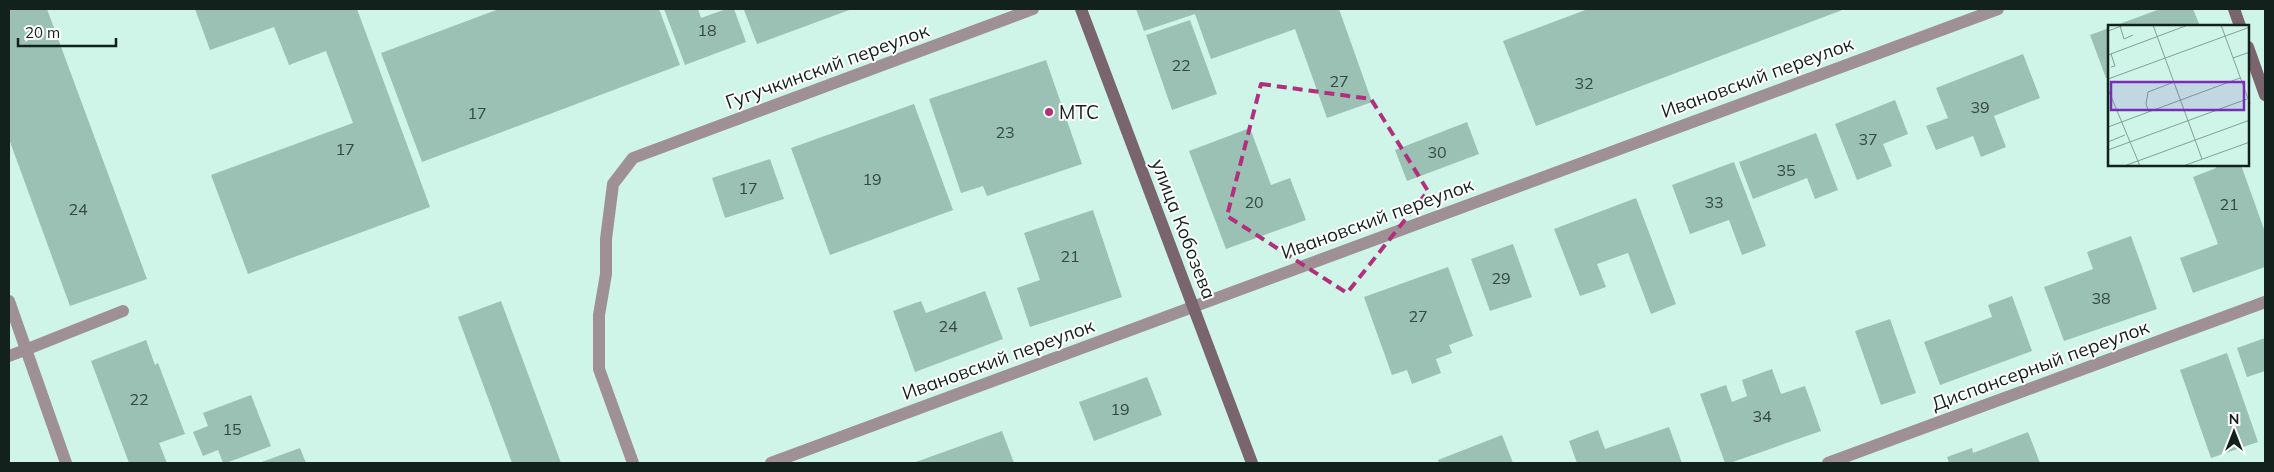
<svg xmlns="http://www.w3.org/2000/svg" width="2274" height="472" font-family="Mulish,sans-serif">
<rect width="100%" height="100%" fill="#cef5e8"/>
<g fill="#9bc1b4">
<polygon points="9,9 47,9 147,279 70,306 9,139"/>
<polygon points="195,9 357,9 430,207 248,274 211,175 353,123 326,51 289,65 274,27 210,50"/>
<polygon points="499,9 659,9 680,65 422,162 381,53"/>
<polygon points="664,9 698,9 701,18 726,9 734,9 746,42 685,65"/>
<polygon points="747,9 852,9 757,44 744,10"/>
<polygon points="1136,9 1339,9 1372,102 1327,118 1295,29 1211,59 1195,14 1144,31"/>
<polygon points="1588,9 1845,9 1536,126 1503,41"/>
<polygon points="2160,9 2193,9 2200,26 2114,26"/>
<polygon points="1190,20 1217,94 1172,110 1146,35"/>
<polygon points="2109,28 2109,77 2106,78 2090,35"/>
<polygon points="2023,54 2040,98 1994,116 2006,147 1981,157 1973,136 1936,150 1926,126 1948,118 1936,88"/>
<polygon points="1046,60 1082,164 987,196 983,186 961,193 929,99"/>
<polygon points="1895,100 1908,134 1883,144 1892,166 1857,180 1835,124"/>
<polygon points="914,104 953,210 830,255 791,148"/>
<polygon points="1467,122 1479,154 1407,181 1395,150"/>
<polygon points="1250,128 1271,185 1290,178 1306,220 1226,249 1189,151"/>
<polygon points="1816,133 1838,190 1815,199 1807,178 1753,199 1739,162"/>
<polygon points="770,159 784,199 725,218 712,178"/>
<polygon points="1734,162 1766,246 1742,255 1729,220 1690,234 1672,185"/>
<polygon points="2215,165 2241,165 2265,232 2265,267 2193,293 2180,258 2218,244 2193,177 2216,168"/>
<polygon points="1636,198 1676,304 1651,314 1628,253 1597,264 1606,287 1580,296 1554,229"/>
<polygon points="1093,210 1122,297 1030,327 1017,288 1040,280 1024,233"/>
<polygon points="2131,236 2157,309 2064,341 2044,287 2093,269 2087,252"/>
<polygon points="1513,244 1532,297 1490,311 1471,259"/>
<polygon points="1448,267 1473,336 1449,345 1452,353 1436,359 1441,373 1412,384 1407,370 1392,375 1364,297"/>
<polygon points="985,291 1003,339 915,372 893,311 921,301 926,313"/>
<polygon points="2012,296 2032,351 1940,385 1924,342 1992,317 1988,305"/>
<polygon points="501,301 561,463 512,463 458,317"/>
<polygon points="1890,319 1916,393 1881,405 1855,331"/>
<polygon points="2265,338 2265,371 2247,377 2237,348"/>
<polygon points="146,340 155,365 158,363 185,434 159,443 167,463 129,463 91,361"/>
<polygon points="2227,353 2258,442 2211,458 2180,370"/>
<polygon points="1772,369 1781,394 1805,386 1821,431 1730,463 1725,463 1700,394 1726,385 1732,402 1747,396 1742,380"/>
<polygon points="1147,377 1162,415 1094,441 1079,402"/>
<polygon points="251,395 271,446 226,463 223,463 218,450 203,456 193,432 208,426 203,413"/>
<polygon points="1669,427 1682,463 1577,463 1569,441 1598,430 1605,449"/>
<polygon points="1002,431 1014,463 913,463"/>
<polygon points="2028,432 2040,463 1949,463 1947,457 1972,448 1973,453"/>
<polygon points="1502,435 1513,463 1439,463 1438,460"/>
<polygon points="300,448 306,463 259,463"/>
</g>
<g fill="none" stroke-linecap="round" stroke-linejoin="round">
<polyline stroke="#9f9096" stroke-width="12" points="25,350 123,311"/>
<g stroke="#9f9096" stroke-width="12">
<polyline points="9,356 25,350"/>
<polyline points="633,463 599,369 599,315 606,274 606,239 613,184 633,158 1033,9"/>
<polyline points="771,463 1998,9"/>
<polyline points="1828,463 2265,302"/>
</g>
<polyline stroke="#9f9096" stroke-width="12" points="9,301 66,463"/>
<g stroke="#7a656e" stroke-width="12">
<polyline points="1081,9 1252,463"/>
<polyline points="2234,9 2240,26"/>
<polyline points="2248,47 2265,95"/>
</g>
</g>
<path fill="none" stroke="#b2307b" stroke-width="4" stroke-dasharray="10 6" stroke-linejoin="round" d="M1261,84L1371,99L1428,191L1347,293L1227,216Z"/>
<circle fill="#b2307b" stroke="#fff" stroke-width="2" cx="1049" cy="112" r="5"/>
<g text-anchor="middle" stroke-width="4" stroke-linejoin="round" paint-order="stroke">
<g font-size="16" fill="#344942">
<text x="707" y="36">18</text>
<text x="1181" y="71">22</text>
<text x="1339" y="87">27</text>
<text x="1584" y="89">32</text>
<text x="1980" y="113">39</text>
<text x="477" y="119">17</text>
<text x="1005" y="138">23</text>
<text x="1868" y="145">37</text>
<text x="345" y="155">17</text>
<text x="1437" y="158">30</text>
<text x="1786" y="176">35</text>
<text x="872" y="185">19</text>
<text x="748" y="194">17</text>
<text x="1254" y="208">20</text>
<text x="1714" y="208">33</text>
<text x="2229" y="210">21</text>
<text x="78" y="215">24</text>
<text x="1070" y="262">21</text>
<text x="1501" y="284">29</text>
<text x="2101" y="304">38</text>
<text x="1418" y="322">27</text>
<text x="948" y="332">24</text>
<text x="139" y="405">22</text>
<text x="1120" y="415">19</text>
<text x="1762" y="422">34</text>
<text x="232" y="435">15</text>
</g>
<g font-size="19" fill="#12211c" stroke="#fff">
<text transform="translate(827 66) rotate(-20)" y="7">Гугучкинский переулок</text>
<text transform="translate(1757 77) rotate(-20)" y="7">Ивановский переулок</text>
<text transform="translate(1377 218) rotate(-20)" y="7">Ивановский переулок</text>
<text transform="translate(1184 229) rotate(69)" y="7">улица Кобозева</text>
<text transform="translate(998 359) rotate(-20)" y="7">Ивановский переулок</text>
<text transform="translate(2040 365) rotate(-20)" y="7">Диспансерный переулок</text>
</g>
<g font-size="19" fill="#12211c" stroke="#fff" text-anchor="start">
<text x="1059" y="119">МТС</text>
</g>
</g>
<g transform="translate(2108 25)">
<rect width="141" height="141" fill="#cef5e8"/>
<path fill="none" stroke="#83a096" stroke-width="1" d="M45,0L94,134M113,0L142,79M12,1L16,14L25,10M0,6L16,0M3,29L7,41L3,42M0,30L80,0M125,33L142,27M0,54L142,2M0,64L32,141M41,87L38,79L40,67L66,57M0,102L132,53M0,117L17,110M0,125L139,74M16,141L142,95M75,141L142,117"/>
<path fill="#7b2cbf" fill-opacity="0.15" stroke="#7b2cbf" stroke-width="2.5" d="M3,57H136V85H3Z"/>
<rect width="141" height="141" fill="none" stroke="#12211c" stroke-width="2.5"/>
</g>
<rect width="2274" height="472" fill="none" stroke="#12211c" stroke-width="20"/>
<g transform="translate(2234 432)" stroke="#ffffff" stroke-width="4" paint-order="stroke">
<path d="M0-4L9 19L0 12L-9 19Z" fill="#12211c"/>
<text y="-8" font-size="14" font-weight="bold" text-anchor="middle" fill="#12211c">N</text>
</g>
<path d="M18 38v8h98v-8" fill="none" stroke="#12211c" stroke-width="2.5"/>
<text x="25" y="38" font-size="15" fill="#12211c" stroke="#ffffff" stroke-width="4" paint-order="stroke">20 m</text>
</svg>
